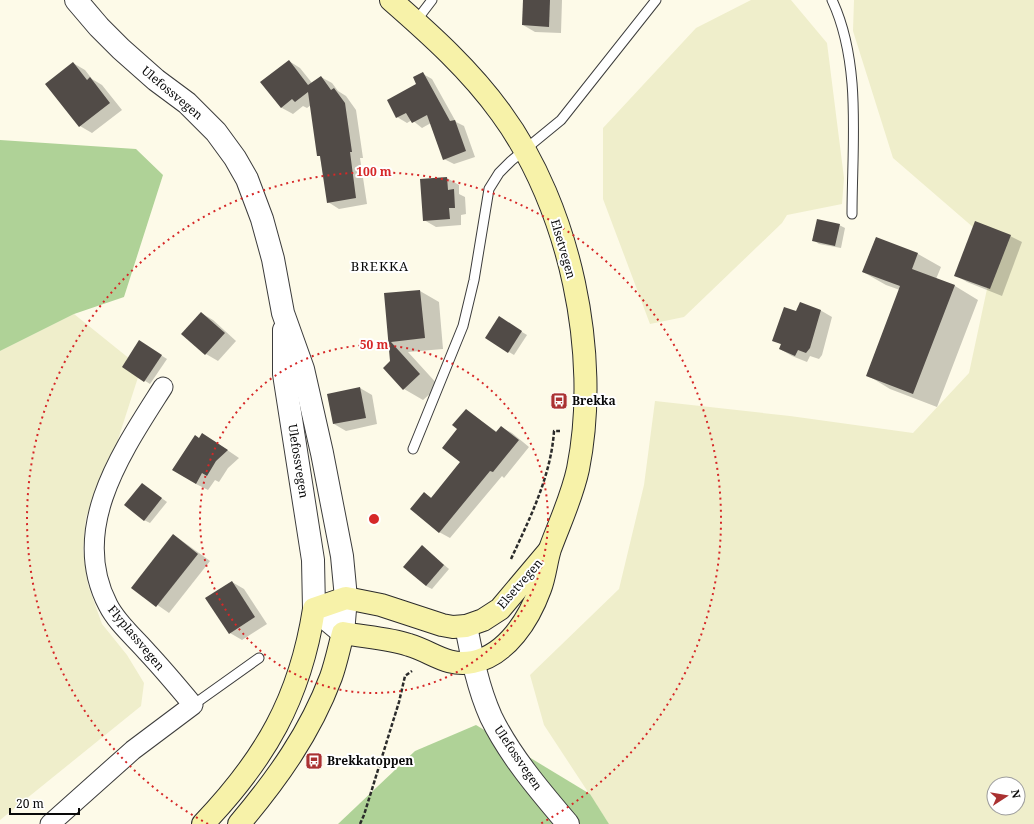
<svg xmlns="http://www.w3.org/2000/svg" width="1034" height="824" font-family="'Noto Serif',serif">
<rect width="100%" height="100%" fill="#fdfae8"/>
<g fill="#efeecb" fill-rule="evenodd">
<polygon points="751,0 791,0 827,43 844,178 842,204 787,215 782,223 684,317 650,324 603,199 603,128 696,28"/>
<path d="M854,0H1034V824H609L544,725L530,675L619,589L644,485L655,401L790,416L913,433L969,373L996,247L893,158L853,31ZM994,784H1018V808H994Z"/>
<polygon points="74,314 141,368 113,455 86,517 83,550 88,585 102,624 127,655 144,683 141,706 0,820 0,351"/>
</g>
<g fill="#afd297">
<polygon points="0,140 136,149 163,175 124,297 74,314 0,351"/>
<polygon points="476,725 590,794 609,824 338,824 415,751"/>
</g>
<g fill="#0003">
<polygon points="524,0 562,0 561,33 535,32 523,25"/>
<polygon points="289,61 300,68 312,83 321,77 332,83 338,91 346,96 356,110 363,158 360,158 367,204 339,209 328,202 311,105 307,108 303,106 293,114 282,108 262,83"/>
<polygon points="73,63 85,70 92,79 102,85 122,110 92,133 80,126 47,84"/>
<polygon points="423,74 432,79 456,122 464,126 475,157 454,164 444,159 431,123 422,128 412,120 407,123 397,117 388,101 417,85"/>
<polygon points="447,178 459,185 459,194 465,197 466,214 461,215 461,225 436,227 424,220"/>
<polygon points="839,225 845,228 841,248 819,244 813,240"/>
<polygon points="1010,236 1022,242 1002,296 967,282 955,275"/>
<polygon points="876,238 918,254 941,267 936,279 955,286 978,300 937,407 890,389 867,375 900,290 886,285 863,272"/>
<polygon points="420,291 439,302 443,349 408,352 439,386 423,400 404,389 391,361 385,294"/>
<polygon points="820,310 832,317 822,355 819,359 810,356 807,362 792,356 780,349 782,345 773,340"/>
<polygon points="201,313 213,320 236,341 218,361 206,354 183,334"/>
<polygon points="499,318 527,335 514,355 509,352"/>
<polygon points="145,345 167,359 150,384 123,367"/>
<polygon points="360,388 372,395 377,424 346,431 334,424"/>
<polygon points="466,410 497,432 501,427 512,433 529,447 504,478 502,476 450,538 439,532 424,493 432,498 461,462 458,429"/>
<polygon points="199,439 214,441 239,458 228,468 219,482 215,480 208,490 196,484"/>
<polygon points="142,484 167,502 150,523 144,520"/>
<polygon points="174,535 210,561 169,613 133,588"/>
<polygon points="422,546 449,569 432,589 426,586"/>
<polygon points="232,582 244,589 267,624 242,640 230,633"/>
</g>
<g fill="#514b47">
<polygon points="523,0 550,0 549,27 522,25"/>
<polygon points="289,60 308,85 321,76 331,90 334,88 345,103 352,152 350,152 356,198 327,203 320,156 317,156 308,92 295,102 292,99 281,108 260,82"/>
<polygon points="73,62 87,80 90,77 110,103 79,127 45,84"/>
<polygon points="423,72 450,121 455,120 466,151 443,160 427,115 412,123 406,113 396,118 387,100 416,84 413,77"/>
<polygon points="447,177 448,190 454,189 455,208 449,208 450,219 423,221 420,179"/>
<polygon points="817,219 840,224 835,246 812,241"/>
<polygon points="975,221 1011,235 990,289 954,276"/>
<polygon points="876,237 918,253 912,269 955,285 913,394 866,376 900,286 862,272"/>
<polygon points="420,290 425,338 391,342 420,374 403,390 383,368 390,361 384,293"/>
<polygon points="800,302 821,310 810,348 806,353 798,350 795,356 779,349 781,344 772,341 784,307 796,311"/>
<polygon points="201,312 225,333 205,355 181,334"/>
<polygon points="499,316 522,331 508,353 485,338"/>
<polygon points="139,340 162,355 144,382 122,367"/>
<polygon points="360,387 366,418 333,424 327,394"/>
<polygon points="466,409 496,432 501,426 519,440 493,472 490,471 439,533 410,509 424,492 431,498 460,462 442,448 457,429 452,425"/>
<polygon points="202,433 228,450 216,461 207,476 202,473 196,484 172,470 195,435 199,438"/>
<polygon points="142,483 162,498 144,521 124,505"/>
<polygon points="173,534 198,554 156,607 131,588"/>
<polygon points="422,545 444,565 426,586 403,567"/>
<polygon points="232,581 255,617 229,634 205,598"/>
</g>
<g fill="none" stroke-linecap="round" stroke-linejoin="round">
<g stroke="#3c3c3c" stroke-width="11">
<g id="service">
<path d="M832,0C862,64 852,145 852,214"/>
<polyline points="416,21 432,0"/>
<polyline points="413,449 463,326 474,280 489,189 499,173 511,161 561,120 656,0"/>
<polyline points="193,705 259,658"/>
</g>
</g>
<g stroke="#3c3c3c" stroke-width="21">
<path id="minor" d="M50,824L133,750L193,705C178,687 163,669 147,652C134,637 117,623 108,605C68,528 123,450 163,387"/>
</g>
<g stroke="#3c3c3c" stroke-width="24">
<g id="tertiary">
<polyline points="76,0 99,27 121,49 156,80 187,103 216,132 235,158 247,179 262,219 273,259 283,313 303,369 322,453 342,556 346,598 343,633"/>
<polyline points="284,330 284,374 313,560 314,609 343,633"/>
<path d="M466,626C472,657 478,688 491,717C510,756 540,791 568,824"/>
</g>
</g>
<g stroke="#2b2b2b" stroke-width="24">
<g id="secondary">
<path d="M203,824C265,759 300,699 314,609L346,598L381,605L442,625L453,627L466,626L483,620L500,609L548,552"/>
<path d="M239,824C277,779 310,733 331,677C336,663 339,648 343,633C365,637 389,638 409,645C433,652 446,667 473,662C507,655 529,619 540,589C545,576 546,562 550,549C560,522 572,497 578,469C601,354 570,207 501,113C470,70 431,35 391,0"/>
</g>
</g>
<g stroke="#2b2b2b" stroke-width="2.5" stroke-dasharray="4 2" stroke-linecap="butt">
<path d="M511,559C530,518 551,476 554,431H560"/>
<polyline points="360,824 364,815 399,702 405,676 412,671"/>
</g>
<use href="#service" stroke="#fff" stroke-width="9"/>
<use href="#minor" stroke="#fff" stroke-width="19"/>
<use href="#tertiary" stroke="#fff" stroke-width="22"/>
<use href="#secondary" stroke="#f7f2a9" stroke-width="22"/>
</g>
<g fill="none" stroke="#d62828" stroke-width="2" stroke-dasharray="2 4">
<circle cx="374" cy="519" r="174"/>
<path d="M208 824A347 347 0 1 1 540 824"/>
</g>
<defs>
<g id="bus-square" transform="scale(0.9)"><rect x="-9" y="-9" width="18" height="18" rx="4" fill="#aa3131" stroke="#fff"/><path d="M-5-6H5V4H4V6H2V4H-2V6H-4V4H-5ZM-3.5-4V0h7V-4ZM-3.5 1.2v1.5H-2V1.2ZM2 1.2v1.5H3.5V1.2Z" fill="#fff"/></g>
</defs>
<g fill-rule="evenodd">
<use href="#bus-square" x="559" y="401"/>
<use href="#bus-square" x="314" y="761"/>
</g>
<g text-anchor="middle" stroke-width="4" stroke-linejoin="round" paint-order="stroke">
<g font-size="12" fill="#090909" stroke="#fff">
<text transform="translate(172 93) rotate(40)" y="4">Ulefossvegen</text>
<text transform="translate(563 249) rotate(74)" y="4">Elsetvegen</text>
<text transform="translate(298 461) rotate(81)" y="4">Ulefossvegen</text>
<text transform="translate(520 584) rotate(-49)" y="4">Elsetvegen</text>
<text transform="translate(136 638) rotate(50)" y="4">Flyplassvegen</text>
<text transform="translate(518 758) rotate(56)" y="4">Ulefossvegen</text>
</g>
<g font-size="12" font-weight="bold" fill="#090909" stroke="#fff" text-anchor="start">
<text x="572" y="405">Brekka</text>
<text x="327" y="765">Brekkatoppen</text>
</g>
<g font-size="13" letter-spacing="1" fill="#090909" stroke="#fff">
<text x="380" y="271">BREKKA</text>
</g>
</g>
<circle cx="374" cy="519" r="6" fill="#d62828" stroke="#fff" stroke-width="2"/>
<g font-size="12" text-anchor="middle" font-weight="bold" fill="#d62828" stroke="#fff" stroke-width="4" stroke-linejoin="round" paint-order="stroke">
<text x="374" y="176">100 m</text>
<text x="374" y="349">50 m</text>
</g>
<g transform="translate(1006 796) rotate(78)"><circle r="19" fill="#ffffff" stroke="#9d9d9d"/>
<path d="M0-3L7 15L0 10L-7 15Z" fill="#aa3131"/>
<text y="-6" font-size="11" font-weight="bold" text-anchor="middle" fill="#090909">N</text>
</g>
<path d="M10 808v6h69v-6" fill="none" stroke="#090909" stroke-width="2"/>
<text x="16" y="808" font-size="12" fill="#090909" stroke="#ffffff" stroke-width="3" paint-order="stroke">20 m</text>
</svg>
